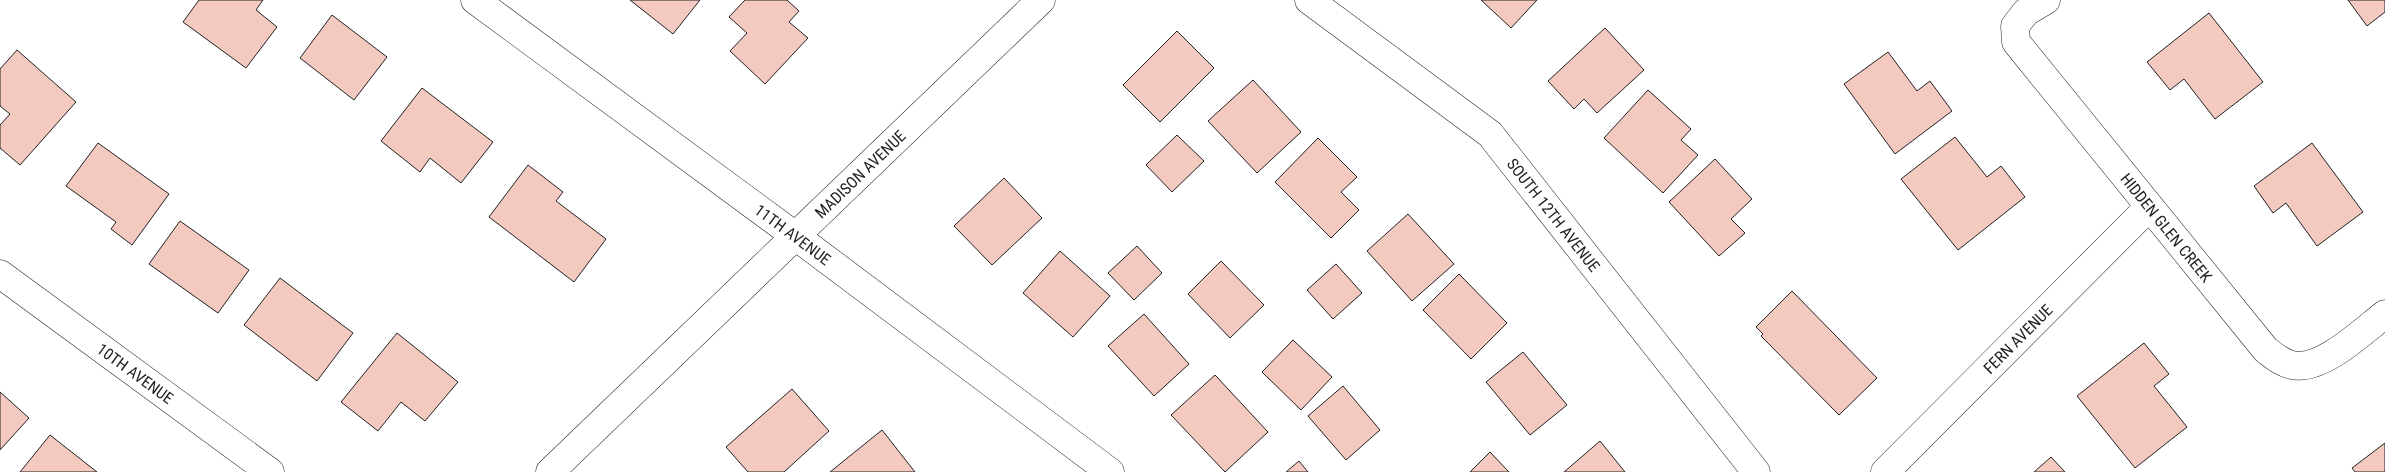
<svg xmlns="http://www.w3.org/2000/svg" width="2385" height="472" font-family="'Roboto Condensed',sans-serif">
<rect width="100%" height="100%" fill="#fff"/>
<g fill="#f3c9c0" stroke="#222">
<polygon points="199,0 263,0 256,10 277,27 246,68 183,22"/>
<polygon points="630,0 700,0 673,34"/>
<polygon points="745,0 787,0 799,11 789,22 808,38 765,84 730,51 747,33 729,17"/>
<polygon points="1481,0 1537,0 1511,28"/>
<polygon points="2348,0 2385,0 2385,12 2367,26"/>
<polygon points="2209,13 2263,82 2215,119 2184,79 2170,90 2147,62"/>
<polygon points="332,15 387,57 354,100 300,58"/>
<polygon points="1605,28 1644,70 1597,113 1584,99 1574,109 1548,81"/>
<polygon points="1177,31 1214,68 1160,122 1123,85"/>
<polygon points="17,50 76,102 20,165 0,148 0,125 10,114 0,106 0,69"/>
<polygon points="1888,52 1917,91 1930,81 1952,111 1895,154 1844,84"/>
<polygon points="1253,80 1301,132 1257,173 1208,121"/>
<polygon points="422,88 493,142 461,183 430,158 420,172 381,141"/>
<polygon points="1648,90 1691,129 1681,140 1698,155 1663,193 1604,138"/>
<polygon points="1177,135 1204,161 1172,192 1146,165"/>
<polygon points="1955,137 1987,177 2001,166 2025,197 1958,250 1901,179"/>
<polygon points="1318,138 1357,177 1341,192 1359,210 1331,238 1275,182"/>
<polygon points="98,143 169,194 132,245 111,229 116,222 66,186"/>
<polygon points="2312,143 2363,212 2317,246 2286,203 2273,213 2254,186"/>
<polygon points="1715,159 1752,199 1731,219 1745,233 1719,256 1669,202"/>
<polygon points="528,165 563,192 556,201 606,239 574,282 489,217"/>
<polygon points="1004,178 1042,218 992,265 954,226"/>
<polygon points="1408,214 1454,264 1412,301 1367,251"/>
<polygon points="180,221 249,270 218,313 149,264"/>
<polygon points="1137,246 1162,273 1134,300 1108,273"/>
<polygon points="1060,251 1110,296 1073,337 1023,293"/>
<polygon points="1221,261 1264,305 1230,338 1188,294"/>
<polygon points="1336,264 1362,293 1333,319 1307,290"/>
<polygon points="1459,274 1507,323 1471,359 1423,310"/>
<polygon points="280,278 353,333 317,381 244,325"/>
<polygon points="1792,291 1877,378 1839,415 1761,336 1763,334 1756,327"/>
<polygon points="1144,314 1189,364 1154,396 1108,346"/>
<polygon points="397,333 458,382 425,421 401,402 378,431 341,402"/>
<polygon points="1293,340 1332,377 1301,410 1262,372"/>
<polygon points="2144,343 2169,374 2154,386 2187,427 2135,468 2077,396"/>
<polygon points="1523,352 1567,405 1530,435 1486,382"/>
<polygon points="1215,375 1268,432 1225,472 1171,415"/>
<polygon points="1343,386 1380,430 1346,460 1308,416"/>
<polygon points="792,389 829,431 784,472 748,472 726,447"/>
<polygon points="0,392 29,418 0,450"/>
<polygon points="882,430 915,472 830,472"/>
<polygon points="50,435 97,472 20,472"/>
<polygon points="1600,441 1625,472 1564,472"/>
<polygon points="2385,443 2385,472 2355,472 2352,468"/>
<polygon points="1490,452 1509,472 1470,472"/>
<polygon points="2051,457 2065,472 2034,472"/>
<polygon points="1299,461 1308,472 1286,472"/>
</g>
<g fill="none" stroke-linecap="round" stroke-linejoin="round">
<g stroke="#222" stroke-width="29">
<g id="minor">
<path id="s1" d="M475,0L794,235L1110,472"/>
<path id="s2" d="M1309,0L1490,134L1756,472"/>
<path id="s3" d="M2046,0L2026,12L2015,26L2016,42L2266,350C2274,356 2282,363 2292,365C2321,372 2363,331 2385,314"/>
<path id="s4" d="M0,274L270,472"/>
<path id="s5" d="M550,472L1041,0"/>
<path id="s6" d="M1885,472L2149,207"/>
</g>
</g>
<use href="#minor" stroke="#fff" stroke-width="28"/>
</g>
<g text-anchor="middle" stroke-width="4" stroke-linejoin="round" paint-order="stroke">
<g font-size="16" fill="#222" stroke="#fff">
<text dy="6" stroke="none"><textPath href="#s5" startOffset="430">MADISON AVENUE</textPath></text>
<text dy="6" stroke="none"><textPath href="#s2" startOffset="328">SOUTH 12TH AVENUE</textPath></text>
<text dy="6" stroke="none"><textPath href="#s3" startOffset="296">HIDDEN GLEN CREEK</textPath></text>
<text dy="6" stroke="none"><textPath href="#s1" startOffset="395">11TH AVENUE</textPath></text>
<text dy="6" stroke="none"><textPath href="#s6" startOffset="188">FERN AVENUE</textPath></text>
<text dy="6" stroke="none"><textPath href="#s4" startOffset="168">10TH AVENUE</textPath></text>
</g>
</g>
</svg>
